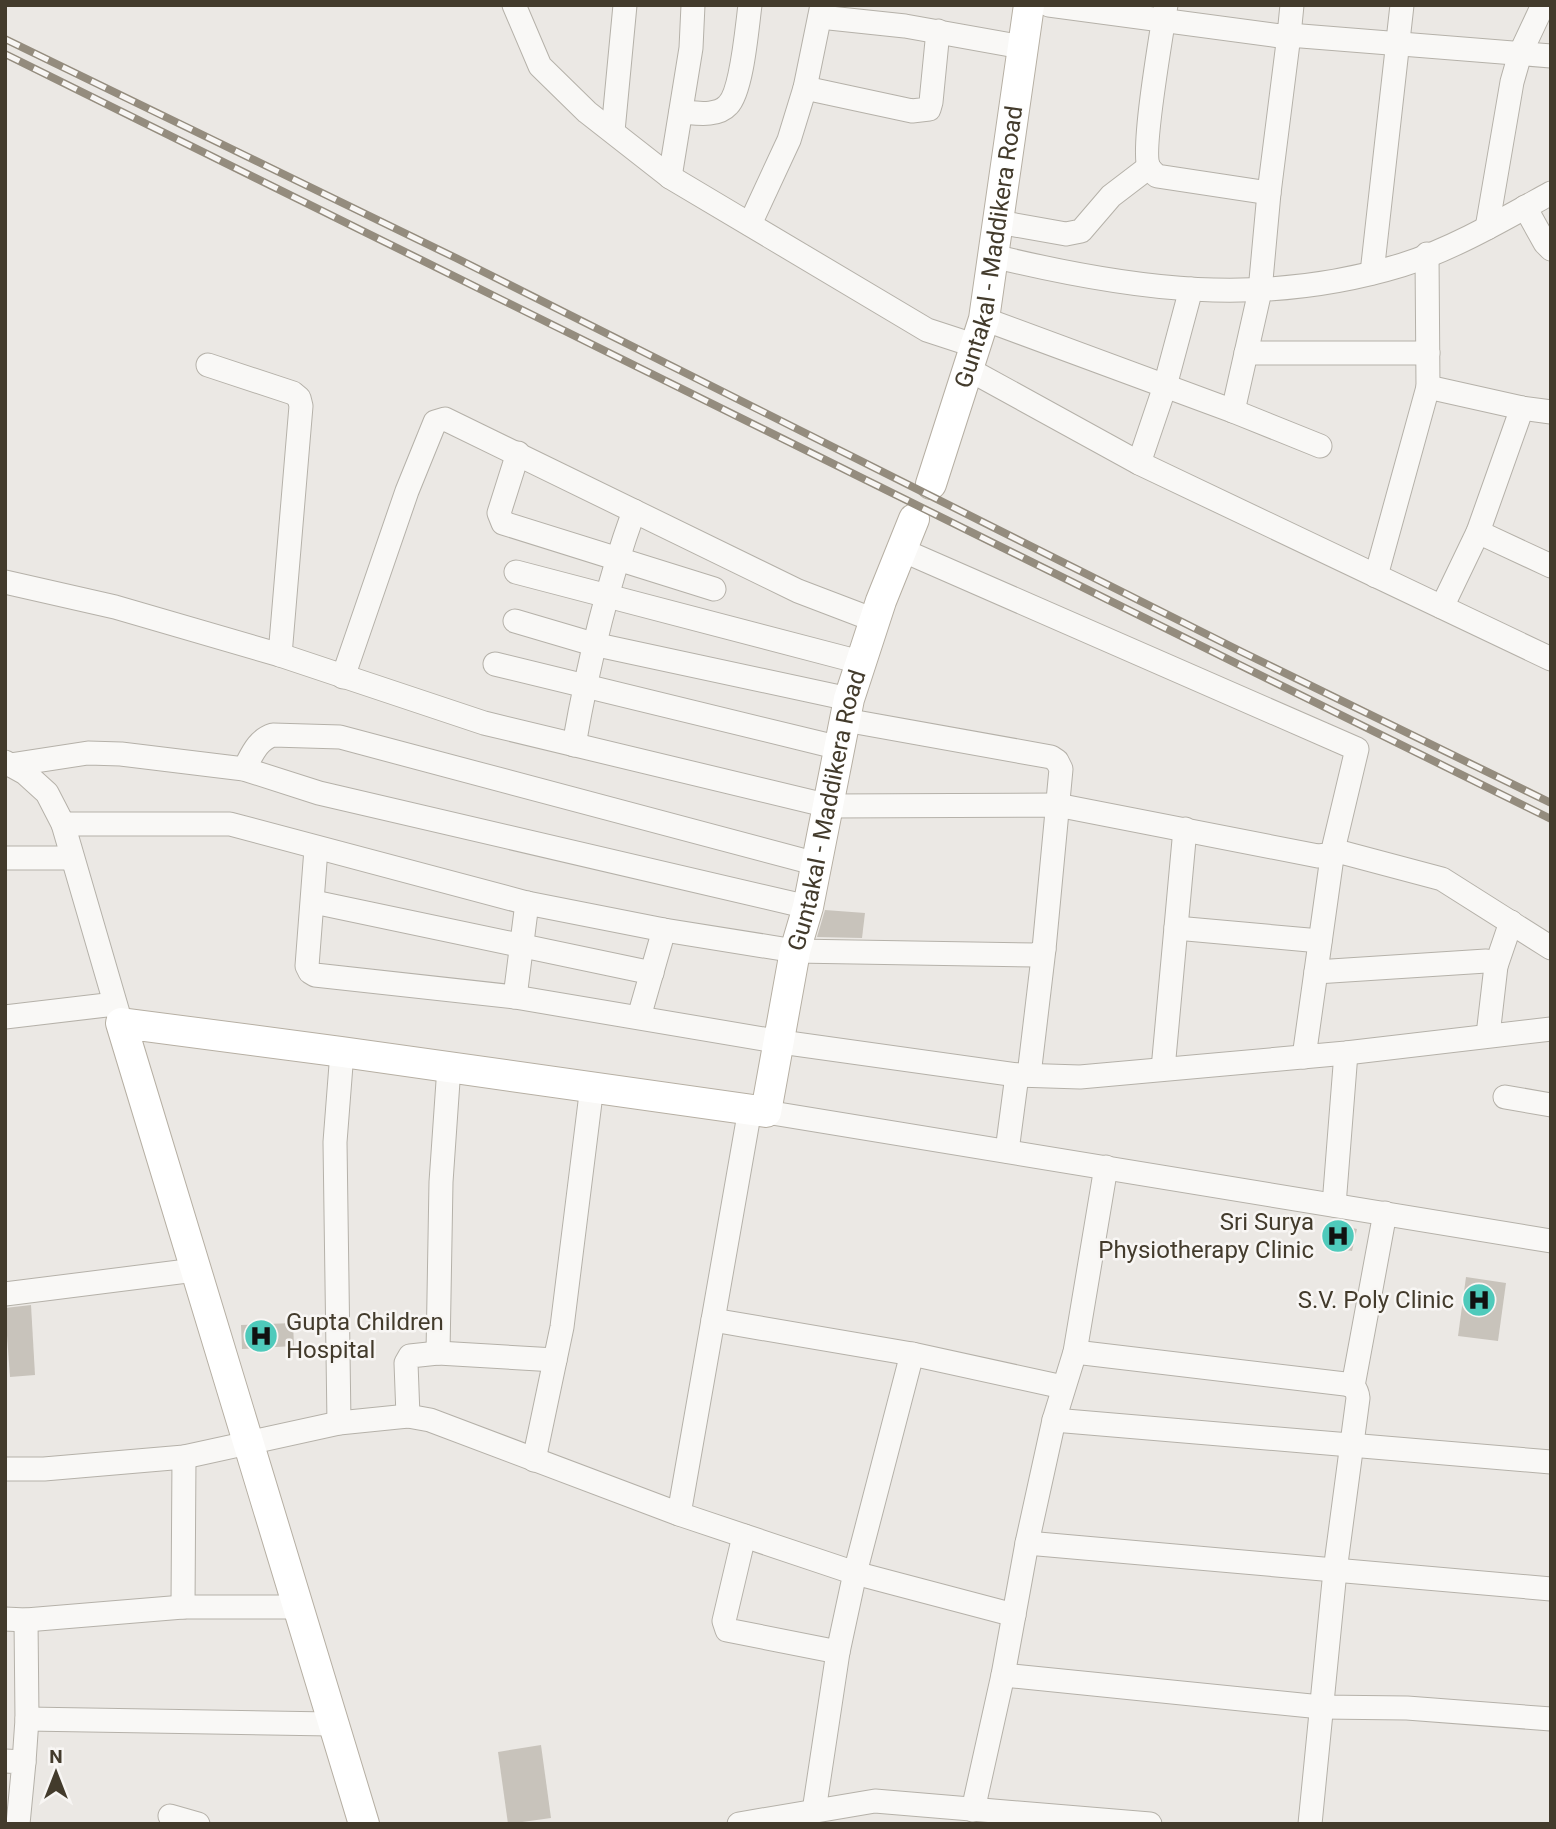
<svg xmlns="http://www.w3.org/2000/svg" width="1556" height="1829" font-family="Roboto,sans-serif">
<rect width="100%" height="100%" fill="#ebe8e4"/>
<g fill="#c8c3bb">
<polygon points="825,910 865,913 862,938 817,937"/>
<polygon points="1329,1223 1357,1229 1352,1251 1324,1246"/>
<polygon points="1466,1277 1506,1283 1498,1341 1458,1336"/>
<polygon points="31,1305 35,1375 10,1377 5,1308"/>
<polygon points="293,1323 294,1346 242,1349 241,1325"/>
<polygon points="541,1745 551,1818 508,1824 498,1752"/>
</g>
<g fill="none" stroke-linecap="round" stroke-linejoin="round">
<g stroke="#b5b1a9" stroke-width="25">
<g id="minor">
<polyline points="514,5 540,66 587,112 670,177 927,330 976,346"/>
<polyline points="1049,5 1280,36 1289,35 1292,5"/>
<path d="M1166,5C1162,30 1141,152 1149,168C1151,171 1154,173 1157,176L1269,193"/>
<polyline points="820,17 905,26 1022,47"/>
<polyline points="805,88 912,111 929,109 931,102 938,31"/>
<path d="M681,112C696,113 717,117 728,105C742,91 747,27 750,5"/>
<polyline points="613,131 625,5"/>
<polyline points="670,177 691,48 693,5"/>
<polyline points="1525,207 1545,243 1551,249"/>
<polyline points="998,222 1066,234 1081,231 1111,196 1149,167"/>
<polyline points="750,224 789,140 805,88 822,5"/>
<polyline points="1487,228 1512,82 1520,54 1543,5"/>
<polyline points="1427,254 1428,387 1522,408 1551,412"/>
<path d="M993,256C1133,290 1261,308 1402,265C1453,249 1504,219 1551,193"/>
<polyline points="1372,273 1402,5"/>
<polyline points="984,319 1233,411 1320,446"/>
<polyline points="1246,353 1428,353"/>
<polyline points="208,365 293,393 299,398 301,406 280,655"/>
<polyline points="968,369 1139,463 1551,659"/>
<polyline points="1233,411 1260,291 1269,193 1289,35 1551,56"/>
<polyline points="518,453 499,513 503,523 714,589"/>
<polyline points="1139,463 1165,386 1191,289"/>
<polyline points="1478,532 1551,566"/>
<polyline points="516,572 860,662"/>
<polyline points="1376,576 1428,387"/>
<polyline points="5,582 115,607 280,655 484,723 829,806 1057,805 1318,856 1327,855 1333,850 1357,749 902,550"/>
<polyline points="1442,607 1478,532 1522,408"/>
<polyline points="515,621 593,644 849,699"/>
<polyline points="495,664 840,748"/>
<polyline points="343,677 407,491 435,422 445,419 798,591 874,620"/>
<path d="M574,745C588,665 606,588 634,511"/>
<polyline points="5,762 25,773 47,793 63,824 121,1023"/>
<polyline points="10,765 88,753 121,754 244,769 319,793 808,907"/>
<path d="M244,769C252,755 257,740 273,735L340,737L817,864"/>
<polyline points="63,824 230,824 527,903 664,930 795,951 1036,955 1044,949 1061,769 1057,761 1051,757 845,720"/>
<polyline points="316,849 307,966 310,972 315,975 515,997 781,1042 1017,1075 1080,1077 1346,1053 1551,1029"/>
<polyline points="5,858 72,858"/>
<polyline points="314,902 652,973"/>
<polyline points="1176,928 1320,941"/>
<polyline points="1316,972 1486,961 1496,966"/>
<polyline points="515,997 527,903"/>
<polyline points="5,1017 115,1004"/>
<polyline points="639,1017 664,930"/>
<polyline points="1488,1035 1496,966 1511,922"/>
<polyline points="1304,1057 1333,850 1442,879 1551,948"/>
<polyline points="1163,1069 1185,829"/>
<polyline points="1029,1075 1044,949"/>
<polyline points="1505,1097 1551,1105"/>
<polyline points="766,1112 1551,1241"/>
<polyline points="1007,1151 1017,1075"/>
<polyline points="1334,1205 1346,1053"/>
<polyline points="5,1294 195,1270"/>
<polyline points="713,1320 912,1354 1063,1387"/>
<path d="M1075,1352L1345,1384C1354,1386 1357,1389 1358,1398L1335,1571L1310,1824"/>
<polyline points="438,1353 441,1182 449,1067"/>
<polyline points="1353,1386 1385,1213"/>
<polyline points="408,1416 406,1363 410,1356 438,1353 555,1360"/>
<polyline points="1054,1420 1551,1462"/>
<polyline points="339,1423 335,1142 342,1052"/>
<polyline points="534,1460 562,1327 592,1086"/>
<polyline points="5,1469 44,1469 184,1457 339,1423 408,1416 430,1420 679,1514 855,1573 1014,1615"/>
<polyline points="679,1514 750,1109"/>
<polyline points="744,1536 724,1621 727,1630 838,1652"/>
<polyline points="1027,1543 1551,1589"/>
<polyline points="183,1607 184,1457"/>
<polyline points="5,1619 26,1620 183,1607 296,1607"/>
<polyline points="1003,1675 1321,1707 1407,1708 1551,1719"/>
<polyline points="27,1719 331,1724"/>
<polyline points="5,1761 24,1762 18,1824"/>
<polyline points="24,1762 27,1719 26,1620"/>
<polyline points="973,1810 1003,1675 1027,1543 1054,1420 1075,1352 1106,1167"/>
<polyline points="814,1811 838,1652 855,1573 912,1354"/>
<polyline points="170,1816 198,1824"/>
<polyline points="739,1824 875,1801 1150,1824"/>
</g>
</g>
<g stroke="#b6afa3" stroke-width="32">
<g id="major">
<path id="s1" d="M931,484L984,319L1029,5"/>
<path id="s2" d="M364,1824L121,1023L342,1052L766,1112L795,951L808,907L849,699L881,601L914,519"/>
</g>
</g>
<use href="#minor" stroke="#f9f8f6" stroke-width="23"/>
<use href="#major" stroke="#fff" stroke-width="30"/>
<g stroke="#948c7e" stroke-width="8">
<g id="rail">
<polyline points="5,39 456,258 1242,652 1551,803"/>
<polyline points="5,54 1551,819"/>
</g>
</g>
<use href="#rail" stroke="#f8f6f4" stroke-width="5" stroke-dasharray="16" stroke-linecap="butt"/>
</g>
<defs>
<g id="hospital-disc" transform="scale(1.75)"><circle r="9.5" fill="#4fcabb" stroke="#f8f6f4"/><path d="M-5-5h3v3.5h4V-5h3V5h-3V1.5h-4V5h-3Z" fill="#111"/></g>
</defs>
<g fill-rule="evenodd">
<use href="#hospital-disc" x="1338" y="1236"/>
<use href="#hospital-disc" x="1479" y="1300"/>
<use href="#hospital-disc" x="261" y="1336"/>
</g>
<g text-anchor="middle" stroke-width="5" stroke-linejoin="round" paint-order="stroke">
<g font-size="24" fill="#433b2c" stroke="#f8f6f4">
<text dy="8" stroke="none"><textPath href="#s1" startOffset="245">Guntakal - Maddikera Road</textPath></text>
<text dy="8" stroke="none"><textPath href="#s2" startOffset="1796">Guntakal - Maddikera Road</textPath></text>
</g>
<g font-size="24" fill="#433b2c" stroke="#f8f6f4" text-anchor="end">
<text x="1314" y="1230">Sri Surya<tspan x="1314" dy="28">Physiotherapy Clinic</tspan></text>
<text x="1454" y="1308">S.V. Poly Clinic</text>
<text x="286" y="1330" text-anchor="start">Gupta Children<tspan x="286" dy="28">Hospital</tspan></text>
</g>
</g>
<rect width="1556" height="1829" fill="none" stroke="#433b2c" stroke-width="14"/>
<g transform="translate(56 1773)" stroke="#f8f6f4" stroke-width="5" paint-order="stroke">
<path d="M0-5L12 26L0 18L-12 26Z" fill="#433b2c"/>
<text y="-10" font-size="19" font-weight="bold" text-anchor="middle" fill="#433b2c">N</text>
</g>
</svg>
